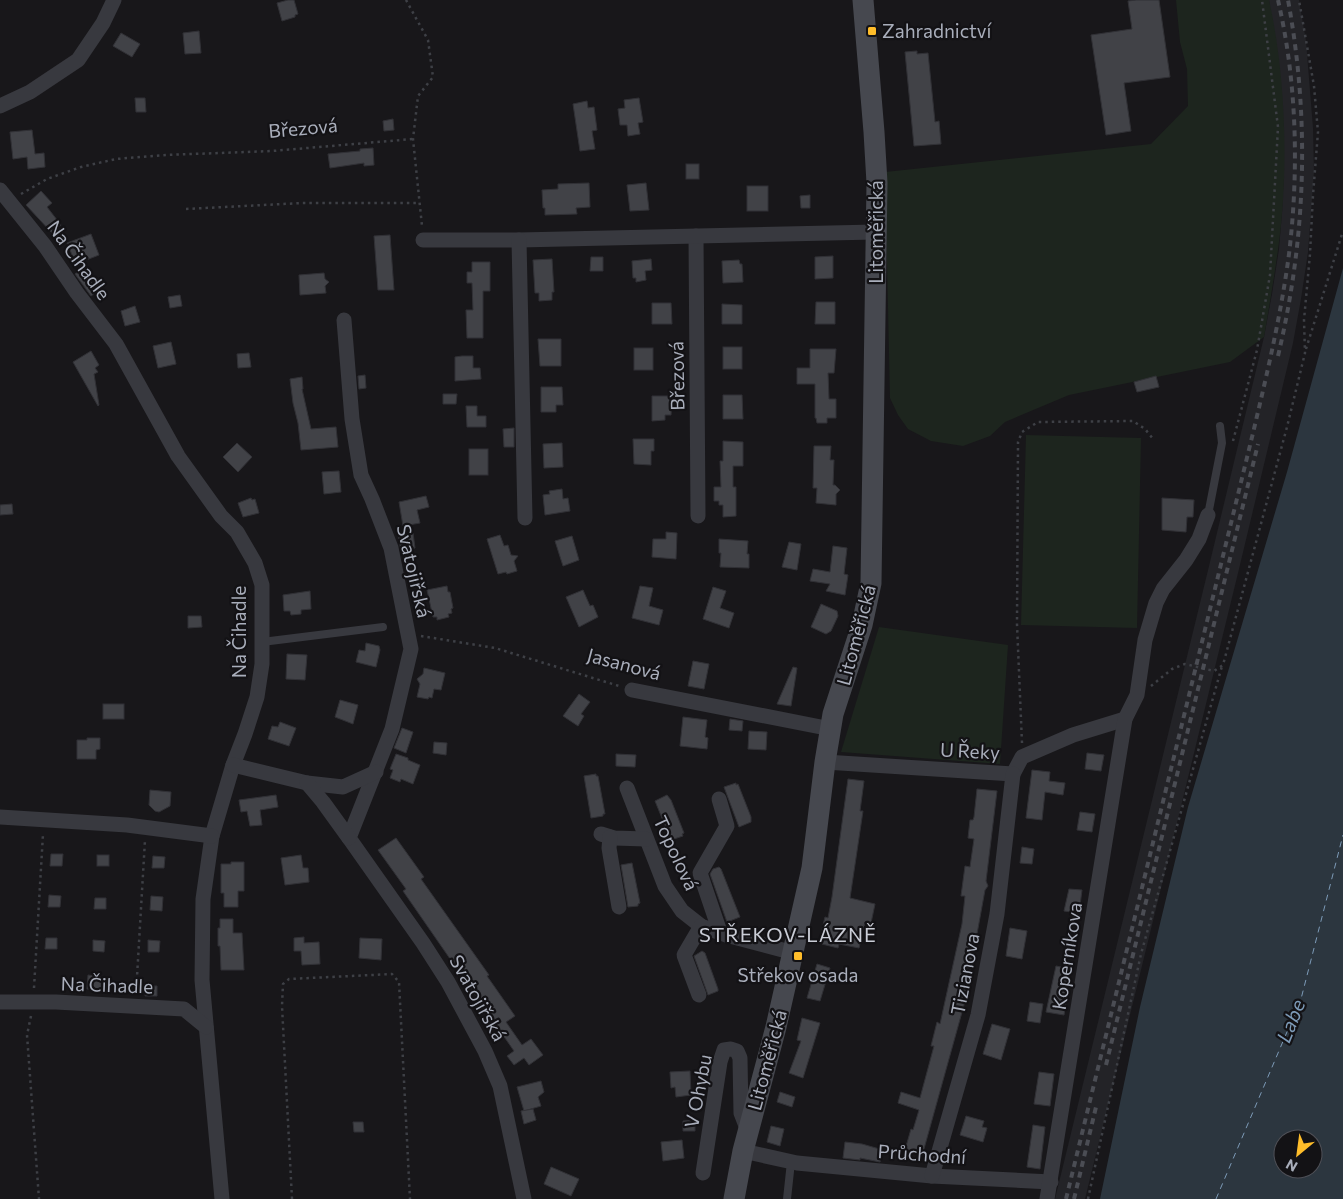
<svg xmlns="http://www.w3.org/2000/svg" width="1343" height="1199" font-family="Commissioner,sans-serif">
<rect width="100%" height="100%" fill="#18171a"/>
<polygon fill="#232327" points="1269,0 1299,0 1306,41 1313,128 1314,172 1308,252 1301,299 1293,343 1239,569 1085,1199 1055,1199 1210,562 1264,337 1272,294 1279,249 1282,212 1284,171 1284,129"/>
<g fill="#1d251e">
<path d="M1176,0H1269C1286,76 1289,173 1278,250C1274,279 1269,308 1264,337L1230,362L1069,395L1005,422L990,436L963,446L931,441L908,429L898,415L890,398L885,172L1151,144L1188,106L1187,69L1180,42Z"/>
<polygon points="1026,435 1141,438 1137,628 1021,625"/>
<polygon points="879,627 1008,645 1000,764 841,752"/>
</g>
<path fill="#2c363f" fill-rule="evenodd" d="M1343,268V1199H1100L1140,1007L1188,807L1287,472ZM1283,1139H1313V1169H1283Z"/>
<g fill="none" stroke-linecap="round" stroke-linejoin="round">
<polyline stroke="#7d9bb8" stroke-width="1" stroke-dasharray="6 5" stroke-linecap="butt" points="1216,1199 1301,999 1343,835"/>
</g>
<g fill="#414247" stroke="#313136">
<polygon points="288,0 294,0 298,14 295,15 295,17 282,21 277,3"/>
<polygon points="1136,0 1159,0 1170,77 1124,83 1131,131 1106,135 1091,35 1132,29 1128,1"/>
<polygon points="199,31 201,53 185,54 183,33"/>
<polygon points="121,33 140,44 132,57 113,46"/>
<polygon points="917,51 917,54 928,53 935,122 939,121 941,144 914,146 905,52"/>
<polygon points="135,98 145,98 146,112 136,112"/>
<polygon points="639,98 643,122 638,123 640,134 628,136 627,125 620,125 618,109 625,108 624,100"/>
<polygon points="587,101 588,108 594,107 597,130 592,131 595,149 580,151 573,104"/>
<polygon points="393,119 394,130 384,131 383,121"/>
<polygon points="32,130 35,154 44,153 45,167 28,169 27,157 13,159 10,132"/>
<polygon points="373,148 374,165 364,166 364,163 330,168 328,154 360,151 360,149"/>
<rect x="686" y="164" width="13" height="15"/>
<polygon points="589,183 590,207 576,208 577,214 545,215 545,208 543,208 542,190 558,189 558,184"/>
<polygon points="646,183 649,210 630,211 627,185"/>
<rect x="747" y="186" width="21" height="25"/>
<polygon points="41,191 52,203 47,207 61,225 52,233 26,205"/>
<polygon points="810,195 810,208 801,208 800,196"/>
<polygon points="91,234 99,255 76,264 67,243"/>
<polygon points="390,235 394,290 378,290 374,236"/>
<polygon points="833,256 833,278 815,279 815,257"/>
<polygon points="591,257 603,257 603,271 590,271"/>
<polygon points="552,259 554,292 552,292 552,300 539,301 539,293 535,293 533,260"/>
<polygon points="651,259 652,270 645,271 646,280 636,282 636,278 633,278 632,261"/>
<polygon points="739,260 740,264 742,264 743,282 723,283 722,261"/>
<polygon points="472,262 490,262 490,291 483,291 483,338 467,338 466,310 473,310 472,283 467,283 467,272 472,272"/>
<polygon points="82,269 98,291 91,296 75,274"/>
<polygon points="324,273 325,279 329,282 325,286 326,293 300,295 299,275"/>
<polygon points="180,295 182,306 170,308 168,297"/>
<polygon points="816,302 835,302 835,324 815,324"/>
<polygon points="652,303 671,303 672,324 652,324"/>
<polygon points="722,304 742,305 742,324 722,324"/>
<polygon points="135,306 140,322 125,326 121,311"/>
<polygon points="538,339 561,339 561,366 540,366"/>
<polygon points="171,342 176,364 158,368 153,346"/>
<rect x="723" y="347" width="19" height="22"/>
<rect x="634" y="348" width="19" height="22"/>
<polygon points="810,349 836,349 834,373 828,373 829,399 836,399 836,418 827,418 827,423 817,423 816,418 815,418 815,384 797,384 797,368 810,368"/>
<polygon points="91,351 99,365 95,368 98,372 94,374 99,405 98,406 73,362"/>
<polygon points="249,353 251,367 238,368 237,354"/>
<polygon points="462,356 473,356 473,368 480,368 481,379 455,381 455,357"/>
<polygon points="365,375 366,388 359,389 358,376"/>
<polygon points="1156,376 1159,387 1137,392 1134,382"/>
<polygon points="302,377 303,389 302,389 311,429 336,427 338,447 301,450 298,423 293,403 290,379"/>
<polygon points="541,387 562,387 563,405 556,405 556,412 541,412"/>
<polygon points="443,394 457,394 456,404 443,404"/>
<polygon points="723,395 742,395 743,419 723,419"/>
<polygon points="652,396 672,396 671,415 665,415 665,420 652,421"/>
<polygon points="466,406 477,406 477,416 486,416 486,427 467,427"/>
<polygon points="514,428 514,447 504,447 503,429"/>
<polygon points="633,439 654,439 654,451 651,451 651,465 634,464"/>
<polygon points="723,441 743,442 743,466 733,466 733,487 736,487 736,516 723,517 723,505 719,505 719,501 714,501 714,487 721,487 720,461 723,461"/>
<polygon points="237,443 252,457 238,472 223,457"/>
<polygon points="562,443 563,467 544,468 543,444"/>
<polygon points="814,446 831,446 830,460 834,460 833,485 835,485 840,490 836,494 836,505 816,503 817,488 813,488"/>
<rect x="469" y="449" width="19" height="26"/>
<polygon points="339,471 341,492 324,494 322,472"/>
<polygon points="562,489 563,499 568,498 570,511 545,515 543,495 550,494 549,491"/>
<polygon points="426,496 429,507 417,510 420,523 403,526 399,502"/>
<polygon points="251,498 252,500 255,499 259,513 243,517 238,503"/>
<polygon points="1162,498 1194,500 1193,517 1187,517 1186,532 1162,530"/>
<polygon points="12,504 13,514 0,515 0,505"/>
<polygon points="666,532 677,533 676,559 652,557 653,539 666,539"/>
<polygon points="413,533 415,548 401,550 398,535"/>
<polygon points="500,535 504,546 508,545 511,555 518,556 514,561 517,571 507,574 506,572 498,574 487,539"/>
<polygon points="572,536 579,560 563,566 555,541"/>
<polygon points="719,539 748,541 747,554 749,554 749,568 720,567 721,553 719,553"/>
<polygon points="789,542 801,544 797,570 782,567"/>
<polygon points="833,546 847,548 844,574 848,575 845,595 826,591 830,584 810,581 813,569 830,572"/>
<polygon points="447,586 448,592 450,592 453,608 451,609 452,613 448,614 449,617 437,620 437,617 433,617 427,590"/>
<polygon points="640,586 653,588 649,606 663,610 659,625 632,618"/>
<polygon points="713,587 726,591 720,608 734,613 729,628 703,619"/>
<polygon points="583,590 590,606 593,605 598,617 579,627 566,597"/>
<polygon points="310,591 311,609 301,610 301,614 291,615 290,611 284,611 283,595"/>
<polygon points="821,604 837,611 838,616 831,631 826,634 811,627"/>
<polygon points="188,616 201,616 202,627 188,628"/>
<polygon points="366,643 379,646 380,650 376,667 356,662 359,650 365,651"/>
<polygon points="287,654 307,655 305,680 286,679"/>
<polygon points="693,661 709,664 704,689 688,686"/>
<polygon points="793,667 797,668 791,706 777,704"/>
<polygon points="424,668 445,673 441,690 434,689 432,698 429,697 428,699 417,697 420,684 417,679 423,674"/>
<polygon points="579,694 590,702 581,714 584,716 578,726 563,716"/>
<polygon points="340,700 358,705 353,724 335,717"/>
<rect x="103" y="704" width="21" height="15"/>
<polygon points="683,717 707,720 705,737 708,738 707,749 680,746"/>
<polygon points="730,719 743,721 742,731 729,730"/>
<polygon points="280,722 296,728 289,746 268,739 272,726 278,727"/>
<polygon points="402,728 413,732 406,753 394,748"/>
<polygon points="749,731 767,732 766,750 748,749"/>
<polygon points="87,738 100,738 100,749 96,750 96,759 77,759 77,740 87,740"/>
<polygon points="434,742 447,743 446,755 433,753"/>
<polygon points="1087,753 1104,755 1101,771 1085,769"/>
<polygon points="396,754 408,758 408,760 420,765 413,784 401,779 400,782 390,778 393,770 390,769"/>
<polygon points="616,754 636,755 635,767 616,766"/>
<polygon points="1032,770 1050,772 1049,781 1065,783 1063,795 1045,792 1042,820 1026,818"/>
<polygon points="596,774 596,776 598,776 605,814 603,814 603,816 591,818 584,776"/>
<polygon points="848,779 864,781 860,811 863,811 850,898 875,904 871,923 865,922 859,948 839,944 838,948 822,944 823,939 820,938 825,917 828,918 832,897"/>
<polygon points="736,783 736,785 738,784 751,817 751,822 739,827 724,787"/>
<polygon points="977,789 997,791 986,881 988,886 985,890 964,1005 922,1156 905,1150 911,1129 913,1130 919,1110 898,1103 901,1092 920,1098 934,1046 931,1046 937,1022 940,1024 962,924 965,896 961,896 965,866 970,867 974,839 968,838 970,820 973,820 974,817"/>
<polygon points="150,790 171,792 170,806 159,812 155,811 149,805"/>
<polygon points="276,795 278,807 260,810 262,825 250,826 247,811 241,812 239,800"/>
<polygon points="667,795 671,800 684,833 682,834 683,836 671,840 655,801"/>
<polygon points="1080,812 1095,814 1092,832 1077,830"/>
<polygon points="396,838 424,877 421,879 489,975 487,976 515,1016 506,1022 522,1045 531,1039 543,1055 529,1065 524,1058 514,1065 507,1056 514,1051 403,891 406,889 378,850"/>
<polygon points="1022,847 1034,849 1032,864 1020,863"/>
<polygon points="51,854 63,854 62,866 50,866"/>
<rect x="97" y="855" width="12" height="11"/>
<polygon points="301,855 303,868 308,868 309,882 285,885 281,858"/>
<polygon points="153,856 165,857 164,868 152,868"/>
<polygon points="231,862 244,862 244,891 238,891 238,907 224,907 224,893 221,893 221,864 231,864"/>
<polygon points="632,863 640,903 638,904 638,906 628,907 621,865"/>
<polygon points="719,867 721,869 740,917 727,922 710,874 713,869"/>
<polygon points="1069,889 1082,890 1079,913 1064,911"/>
<polygon points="49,895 61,896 60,907 48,907"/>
<polygon points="151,896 163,897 162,911 150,910"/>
<polygon points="95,898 106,898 106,909 94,909"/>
<polygon points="220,919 233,919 233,933 242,933 244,970 221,970 220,946 218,946 218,928 220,928"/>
<polygon points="1010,928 1027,931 1022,959 1006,956"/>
<polygon points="304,937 304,943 319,942 320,964 302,965 301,951 294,951 294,938"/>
<polygon points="46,938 57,938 57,949 45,949"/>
<polygon points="360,938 382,939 381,960 359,958"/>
<polygon points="93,940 105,941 104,952 93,951"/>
<polygon points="148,940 160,941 159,952 148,952"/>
<polygon points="702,951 705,953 718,989 718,991 708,995 694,956"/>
<polygon points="817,964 830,968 820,1001 807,998"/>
<polygon points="1056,966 1071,969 1064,1015 1046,1012"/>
<polygon points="88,975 101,977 101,990 87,989"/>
<polygon points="146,986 157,986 157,996 145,996"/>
<polygon points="1030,1002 1043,1004 1040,1023 1027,1021"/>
<polygon points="802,1018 820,1023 803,1078 789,1073 801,1041 797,1040"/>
<polygon points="992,1024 1010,1029 1001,1060 983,1054"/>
<polygon points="690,1071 691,1095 676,1097 675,1087 671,1088 670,1072"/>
<polygon points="1039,1072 1054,1074 1050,1106 1034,1104"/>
<polygon points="541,1081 544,1092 538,1097 541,1106 524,1111 517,1087"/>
<polygon points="780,1092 795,1097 792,1107 777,1102"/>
<polygon points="533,1109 536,1120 524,1124 521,1111"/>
<polygon points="966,1116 984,1121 982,1127 987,1128 983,1142 960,1135"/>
<polygon points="695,1120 695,1131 683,1131 683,1121"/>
<polygon points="353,1122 363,1122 364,1132 354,1132"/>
<polygon points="1033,1125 1045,1127 1040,1169 1027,1167"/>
<polygon points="771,1126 784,1129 780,1146 767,1142"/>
<polygon points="682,1140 684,1158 663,1161 661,1142"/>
<polygon points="845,1142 862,1144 883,1150 880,1162 860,1158 860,1160 843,1158"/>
<polygon points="551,1167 579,1179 571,1196 544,1184"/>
</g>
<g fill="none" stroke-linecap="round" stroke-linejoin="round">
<g stroke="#3e4046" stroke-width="2.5" stroke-dasharray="2.5 4" stroke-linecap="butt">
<polyline points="406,0 428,40 433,77 418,96 413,139 422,226"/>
<polyline points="21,194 47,179 81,167 116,159 166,155 272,151 413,139"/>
<polyline points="186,209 302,203 419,203"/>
<polyline points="1306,349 1343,231"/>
<polyline points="1233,441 1257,350 1270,275 1278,127 1262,0"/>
<polyline points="421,636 495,648 619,686"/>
<polyline points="1151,686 1172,669 1185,664 1214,671 1223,665 1287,427 1305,353 1304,320 1310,254 1313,195 1318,132 1314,86 1299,0"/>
<polyline points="1022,743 1017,624 1018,442 1022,432 1038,422 1133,421 1145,429 1154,440"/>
<polyline points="34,988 43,834"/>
<polyline points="136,994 145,840"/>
<polyline points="31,1016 27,1035 39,1199"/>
<polyline points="292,1199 282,1006 283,984 289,979 392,974 399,982 410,1199"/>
<polyline points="1088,1199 1141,954 1222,666"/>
</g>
<g stroke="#38393f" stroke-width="8">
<polyline points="1208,515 1222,443 1220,426"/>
<polyline points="262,642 383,627"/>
<polyline points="787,1199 791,1162"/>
</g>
<g stroke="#38393f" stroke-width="15">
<polyline points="0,106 30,92 78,60 103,23 114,0"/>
<polyline points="0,190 45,246 77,293 116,344 178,456 221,516 237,532 255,563 262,585 262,664 257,697 245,734 233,765 212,836 203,899 202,980 222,1199"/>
<polyline points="696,236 698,516"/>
<polyline points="423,240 519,240 875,232"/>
<polyline points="519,240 525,518"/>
<polyline points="344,320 352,419 361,475 372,499 391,548 411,649 392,729 349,838 423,943 448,982 485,1051 500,1086 524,1199"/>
<polyline points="632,690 831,729"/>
<polyline points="825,762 1013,774 1022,757 1073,735 1125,719"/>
<polyline points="233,765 307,783 343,787 376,772"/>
<polyline points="307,783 323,802 349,838"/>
<polyline points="627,788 665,886 682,911 701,926 726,935 794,953"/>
<polyline points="719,799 727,826 700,873 720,932"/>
<polyline points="0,817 127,825 212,836"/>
<polyline points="601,834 614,838 646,839"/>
<polyline points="610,837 609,848 619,907"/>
<polyline points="699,995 684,955 701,926"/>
<polyline points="0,1002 56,1002 184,1009 206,1027"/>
<polyline points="743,1151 797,1163 932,1176 1051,1182"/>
<polyline points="703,1173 720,1062 724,1050 731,1049 737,1051 740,1058 741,1113 748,1131"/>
<polyline points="932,1176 978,1015 997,914 1013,774"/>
<polyline points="1047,1199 1125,719 1137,695 1145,640 1156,603 1163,589 1186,560 1199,539 1208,515"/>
</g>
<polyline stroke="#46484f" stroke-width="21" points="734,1199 743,1151 776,1027 812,868 825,762 833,714 862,625 871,583 877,183 874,132 863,0"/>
<g stroke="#4b4d54" stroke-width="4" stroke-dasharray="6 5" stroke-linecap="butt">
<path d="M1278,356C1306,238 1310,119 1288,0"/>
<polyline points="1106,1065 1258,444"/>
<path d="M1066,1199L1253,433C1267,374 1281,315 1289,254C1299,171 1297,82 1278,0"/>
<polyline points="1074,1199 1096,1107"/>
</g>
</g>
<g fill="#ffbd2a" stroke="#131215" stroke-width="2">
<rect x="867" y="26" width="10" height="10" rx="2.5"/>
<rect x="793" y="951" width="10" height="10" rx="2.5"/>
</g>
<g text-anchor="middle" stroke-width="4.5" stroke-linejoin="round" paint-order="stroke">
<g font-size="19" fill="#a9aebb" stroke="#131215" text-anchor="start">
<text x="882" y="38">Zahradnictví</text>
<text x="798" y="982" text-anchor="middle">Střekov osada</text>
</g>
<g font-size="19" fill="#a9aebb" stroke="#131215">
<text transform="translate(303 128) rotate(-5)" y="7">Březová</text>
<text transform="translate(876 232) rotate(-90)" y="7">Litoměřická</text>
<text transform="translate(79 260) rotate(54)" y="7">Na Čihadle</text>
<text transform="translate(677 376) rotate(-91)" y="7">Březová</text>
<text transform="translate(414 571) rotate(77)" y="7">Svatojiřská</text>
<text transform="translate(239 632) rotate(-90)" y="7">Na Čihadle</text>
<text transform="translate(856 635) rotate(-75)" y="7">Litoměřická</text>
<text transform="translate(624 664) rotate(15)" y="7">Jasanová</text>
<text transform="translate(970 751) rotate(3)" y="7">U Řeky</text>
<text transform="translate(676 853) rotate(65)" y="7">Topolová</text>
<text transform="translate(1067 956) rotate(-81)" y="7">Koperníkova</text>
<text transform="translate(965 974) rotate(-79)" y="7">Tizianova</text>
<text transform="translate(107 985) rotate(2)" y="7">Na Čihadle</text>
<text transform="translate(478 998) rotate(61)" y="7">Svatojiřská</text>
<text transform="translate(767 1060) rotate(-75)" y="7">Litoměřická</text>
<text transform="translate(698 1091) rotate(-79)" y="7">V Ohybu</text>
<text transform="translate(922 1154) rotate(4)" y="7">Průchodní</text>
</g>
<g font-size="20" letter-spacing="1" fill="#cacdd6" stroke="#131215">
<text x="788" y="942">STŘEKOV-LÁZNĚ</text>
</g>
<g font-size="20" font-style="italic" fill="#7d9bb8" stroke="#131215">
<text transform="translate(1291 1021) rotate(-68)" y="7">Labe</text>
</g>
</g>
<g transform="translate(1298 1154) rotate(209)"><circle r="24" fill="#131215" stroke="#4f5057"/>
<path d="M0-4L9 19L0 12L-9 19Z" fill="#ffbd2a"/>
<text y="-8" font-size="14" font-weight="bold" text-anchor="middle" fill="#a9aebb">N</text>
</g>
</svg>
